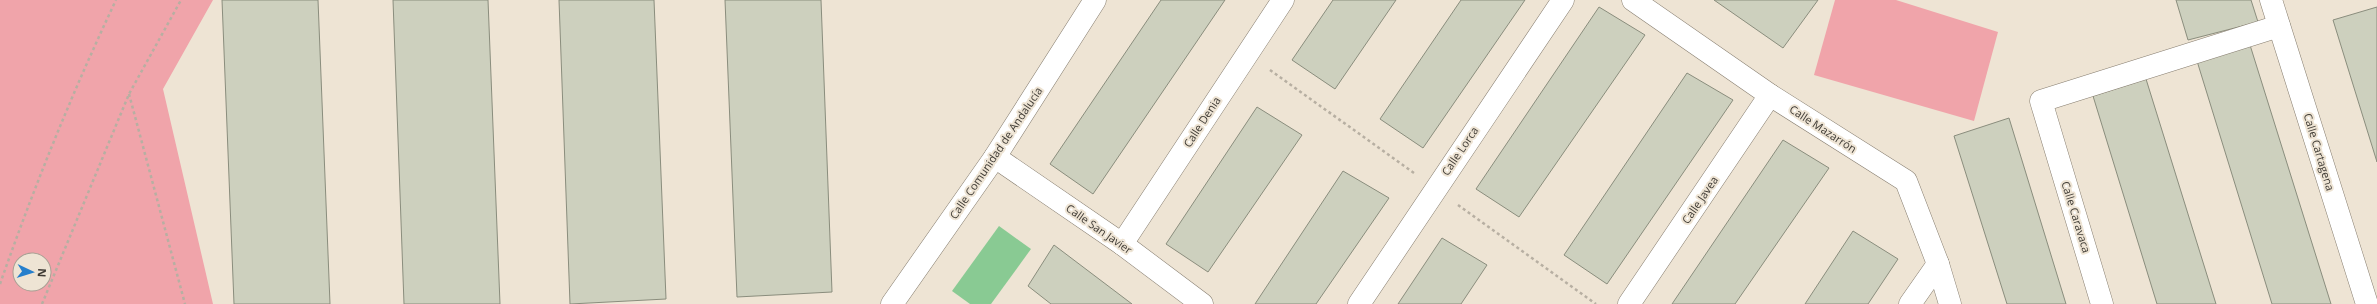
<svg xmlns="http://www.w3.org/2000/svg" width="2377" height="304" font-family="'Open Sans',sans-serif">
<rect width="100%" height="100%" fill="#eee4d4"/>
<g fill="#f0a4aa" fill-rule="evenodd">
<path d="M0,0H213L163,89L213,304H0ZM20,260H44V284H20Z"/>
<polygon points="1835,0 1896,0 1998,32 1974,121 1814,75"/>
</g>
<polygon fill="#89ca93" points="999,226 1031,249 991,304 970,304 952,291"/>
<g fill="#cdd0be" stroke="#8a8d7d">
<polygon points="222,0 318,0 330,304 234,304"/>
<polygon points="393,0 488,0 500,304 404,304"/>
<polygon points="559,0 654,0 666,299 570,304"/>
<polygon points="725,0 821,0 832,292 737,297"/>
<polygon points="1161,0 1225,0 1093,194 1050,164"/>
<polygon points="1333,0 1396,0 1335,89 1292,60"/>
<polygon points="1461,0 1525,0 1423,148 1380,119"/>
<polygon points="1714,0 1818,0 1783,48"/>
<polygon points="2176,0 2251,0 2258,22 2188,40"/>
<polygon points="1599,7 1645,35 1519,217 1476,189"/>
<polygon points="2377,7 2377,162 2333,20"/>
<polygon points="2250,45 2331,304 2272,304 2197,61"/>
<polygon points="1687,73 1733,100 1607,284 1564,255"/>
<polygon points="2146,79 2216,304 2157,304 2093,96"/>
<polygon points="1257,107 1302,135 1208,272 1166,244"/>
<polygon points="2009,118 2066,304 2007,304 1954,136"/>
<polygon points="1783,140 1829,168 1735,304 1672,304"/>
<polygon points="1343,171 1389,198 1316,304 1255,304"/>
<polygon points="1853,231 1898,259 1868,304 1805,304"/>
<polygon points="1442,238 1487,265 1461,304 1398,304"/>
<polygon points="1054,245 1132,304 1051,304 1028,286"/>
</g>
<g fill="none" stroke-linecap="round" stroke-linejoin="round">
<g stroke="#877e70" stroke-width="23">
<g id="minor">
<polyline points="1633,0 1770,95 1906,181 1938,264 1950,304"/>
<polyline points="2271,0 2367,304"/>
<polyline points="995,157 1122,244 1202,304"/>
<polyline points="1122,244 1283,0"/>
<polyline points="892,304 995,157 1095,0"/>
<polyline points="1359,304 1563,0"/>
<polyline points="1629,304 1770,95"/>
<polyline points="1910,304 1938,264"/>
<polyline points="2102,304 2041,101 2279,26"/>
</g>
</g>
<g stroke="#b7afa2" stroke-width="2.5" stroke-dasharray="3 3" stroke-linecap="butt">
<polyline points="1270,70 1414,173"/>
<polyline points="129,94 185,304"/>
<polyline points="1458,205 1596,304"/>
<path d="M0,284C34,187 72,93 116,0"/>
<polyline points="42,304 129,94 181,0"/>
</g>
<use href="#minor" stroke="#fff" stroke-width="22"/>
</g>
<g text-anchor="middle" stroke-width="4" stroke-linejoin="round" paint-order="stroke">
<g font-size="11" fill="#3f3b35" stroke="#eee4d4">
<text transform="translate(1202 122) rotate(-57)" y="4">Calle Denia</text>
<text transform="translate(1823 129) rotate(33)" y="4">Calle Mazarrón</text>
<text transform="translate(1460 151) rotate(-56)" y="4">Calle Lorca</text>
<text transform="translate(2319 152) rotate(73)" y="4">Calle Cartagena</text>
<text transform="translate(996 153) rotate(-56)" y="4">Calle Comunidad de Andalucía</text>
<text transform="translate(1700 200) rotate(-56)" y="4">Calle Javea</text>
<text transform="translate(2076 217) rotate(73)" y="4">Calle Caravaca</text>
<text transform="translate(1099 229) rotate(35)" y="4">Calle San Javier</text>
</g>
</g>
<g transform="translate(32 272) rotate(94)"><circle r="19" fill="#eee4d4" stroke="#a8a094"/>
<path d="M0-3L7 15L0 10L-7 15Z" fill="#267fcc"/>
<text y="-6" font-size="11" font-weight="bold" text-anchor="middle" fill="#3f3b35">N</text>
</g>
</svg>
